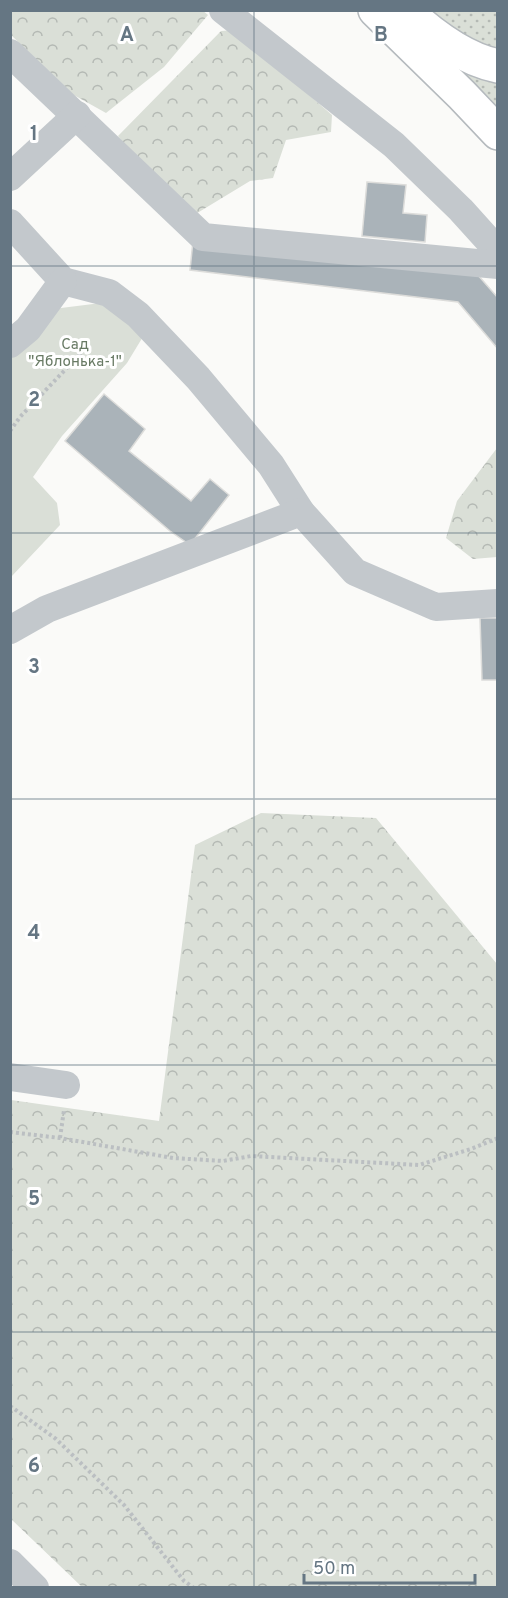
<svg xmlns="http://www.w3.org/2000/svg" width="508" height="1598" font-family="Overpass,sans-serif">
<defs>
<pattern id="grass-dots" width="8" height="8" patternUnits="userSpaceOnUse" patternTransform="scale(1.5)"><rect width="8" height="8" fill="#dadfd7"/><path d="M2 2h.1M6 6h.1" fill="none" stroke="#b4b9b4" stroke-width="1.8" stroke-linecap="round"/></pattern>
<pattern id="forest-crowns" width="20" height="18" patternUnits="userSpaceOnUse" patternTransform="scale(1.5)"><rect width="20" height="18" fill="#dadfd7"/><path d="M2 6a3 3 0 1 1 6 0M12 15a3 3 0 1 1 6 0" fill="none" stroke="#b4b9b4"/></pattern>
</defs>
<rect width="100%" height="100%" fill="#fafaf8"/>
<g fill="url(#grass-dots)">
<polygon points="430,11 497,11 497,52 473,46"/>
<polygon points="448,62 497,81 497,120"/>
</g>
<g fill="url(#forest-crowns)">
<polygon points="202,10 208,15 164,67 106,113 72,94 11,35 10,11"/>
<polygon points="234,30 332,115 331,132 286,140 273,178 250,181 194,215 153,180 118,136 221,31"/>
<polygon points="497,448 497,557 473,559 446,538 457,501"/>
<polygon points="261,813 376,818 497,964 497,1587 82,1587 11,1519 11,1100 159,1121 195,845"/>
</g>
<polygon fill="#dadfd7" points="93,304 106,304 144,335 127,363 62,436 33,477 57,503 60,525 11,577 10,355 53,309"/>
<g fill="#aab3b9" stroke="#dcdcda" stroke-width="1.5">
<polygon points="367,182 406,185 403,213 427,215 425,242 362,236"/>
<polygon points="193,241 477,274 498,298 498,349 458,302 190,270"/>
<polygon points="104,394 145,429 129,451 191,501 210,479 229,495 190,545 170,531 65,441"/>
<polygon points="480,618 498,618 498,680 482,680"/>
</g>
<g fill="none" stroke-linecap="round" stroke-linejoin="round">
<g stroke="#b5babe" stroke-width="36">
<g id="major">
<polyline points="375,10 462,95 498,133"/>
<path d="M405,10C431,34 463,59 498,66"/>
</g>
</g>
<g stroke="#bbbfc2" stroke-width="4" stroke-dasharray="3 3" stroke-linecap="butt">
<polyline points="10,431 20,417 86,348"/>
<polyline points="10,1132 60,1138 173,1158 223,1161 251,1156 419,1165 471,1149 498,1138"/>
<polyline points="60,1138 64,1110"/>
<polyline points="10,1406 56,1439 124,1505 184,1581 194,1588"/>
</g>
<g stroke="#c3c8cc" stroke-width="28">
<polyline points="223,10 394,145 461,210 498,251"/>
<polyline points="10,53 203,237 498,265"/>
<polyline points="10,177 77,115"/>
<polyline points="10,223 63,281 109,293 138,315 198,378 271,465 301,512"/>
<polyline points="10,344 28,329 63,281"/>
<polyline points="10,630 47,609 301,512 355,572 436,607 498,603"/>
<polyline points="10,1077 66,1085"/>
<polyline points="10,1563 35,1588"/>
</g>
<use href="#major" stroke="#fff" stroke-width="33"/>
</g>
<path fill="none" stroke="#657683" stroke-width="1.5" stroke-opacity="0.55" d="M254,10V1588M10,266H498M10,533H498M10,799H498M10,1065H498M10,1332H498"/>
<g text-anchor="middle" stroke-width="6" stroke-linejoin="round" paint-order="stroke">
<g font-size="15" fill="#687a64" stroke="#fff">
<text x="75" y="349">Сад<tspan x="75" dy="17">"Яблонька-1"</tspan></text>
</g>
</g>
<g font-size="20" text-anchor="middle" font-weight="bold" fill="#657683" stroke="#fff" stroke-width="6" stroke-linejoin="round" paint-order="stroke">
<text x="127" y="41">A</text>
<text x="381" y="41">B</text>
<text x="34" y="140">1</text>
<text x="34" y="406">2</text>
<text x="34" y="673">3</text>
<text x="34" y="939">4</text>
<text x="34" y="1205">5</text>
<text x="34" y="1472">6</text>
</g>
<rect width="508" height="1598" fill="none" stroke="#657683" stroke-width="24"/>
<path d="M304 1574v9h171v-9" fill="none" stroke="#657683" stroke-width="3"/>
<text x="313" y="1574" font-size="18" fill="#657683" stroke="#ffffff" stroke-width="4.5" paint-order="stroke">50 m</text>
</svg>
